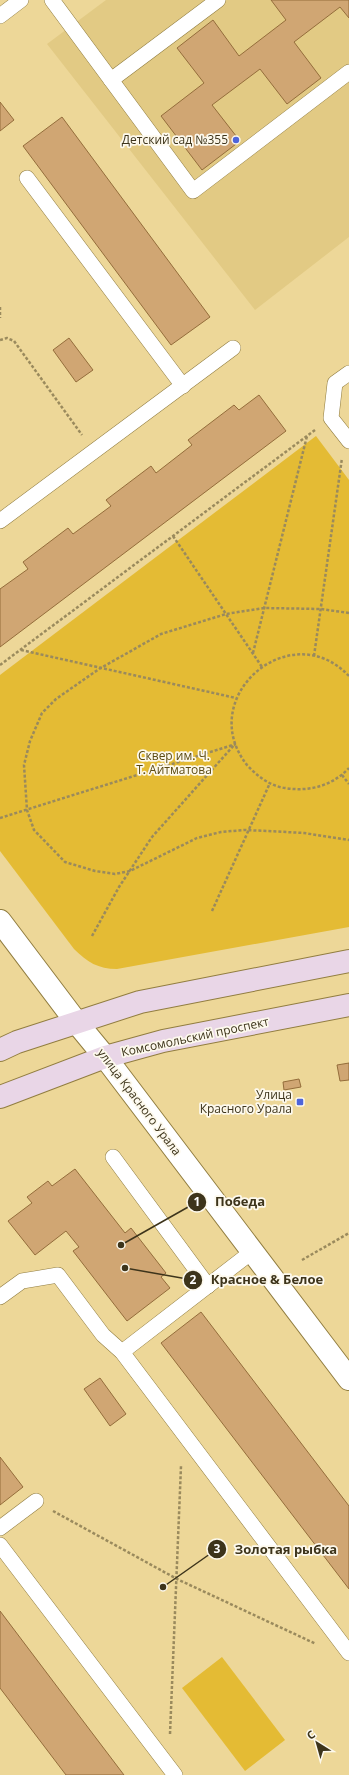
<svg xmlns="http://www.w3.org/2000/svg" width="349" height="1775" font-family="'Open Sans',sans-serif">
<rect width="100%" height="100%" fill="#edd798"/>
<polygon fill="#e2ca84" points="106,0 349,0 349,237 255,310 47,44"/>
<g fill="#e4bb34">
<path d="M316,436L349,480V927L117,969C98,969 87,962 74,949L0,851V675Z"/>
<polygon points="222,1657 285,1740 245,1771 182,1688"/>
</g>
<g fill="#d0a673" stroke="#946d3b">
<polygon points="271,0 349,0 349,18 340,7 294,42 321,78 287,104 260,69 212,105 240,141 202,170 161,116 204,83 177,48 213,20 239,56 286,20"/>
<polygon points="0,102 14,120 0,131"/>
<polygon points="62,117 210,317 171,345 23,146"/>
<polygon points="69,338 93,370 76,382 53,350"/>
<polygon points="259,395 286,431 0,647 0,589 28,569 23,562 68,528 73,534 111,506 106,500 151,466 156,473 192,445 188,440 234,405 239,410"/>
<polygon points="349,1063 349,1080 340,1081 337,1065"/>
<polygon points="299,1079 301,1087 284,1090 283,1082"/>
<polygon points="75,1169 125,1233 131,1228 166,1273 161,1277 170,1288 127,1321 73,1251 79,1247 66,1231 35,1255 8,1221 32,1203 27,1197 48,1181 52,1186"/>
<polygon points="201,1312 349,1506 349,1589 161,1343"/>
<polygon points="100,1378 126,1414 110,1426 84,1389"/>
<polygon points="0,1457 23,1487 0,1505"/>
<polygon points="0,1611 74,1709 124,1775 66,1775 0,1688"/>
</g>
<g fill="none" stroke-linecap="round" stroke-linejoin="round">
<g stroke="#917d40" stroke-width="16">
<g id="service">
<polyline points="52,0 193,191 349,72"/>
<polyline points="0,16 21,0"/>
<polyline points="111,80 218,0"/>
<polyline points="27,178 183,386"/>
<polyline points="349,373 335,383 331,418 349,441"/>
<polyline points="0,521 233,348"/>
<polyline points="113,1157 208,1286"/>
<polyline points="0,1297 22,1281 58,1275 103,1335 122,1352 349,1653"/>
<polyline points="122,1352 253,1251"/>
<polyline points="0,1528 36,1501"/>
<polyline points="0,1545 175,1775"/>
</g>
</g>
<g stroke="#917d40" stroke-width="24">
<polyline id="minor" points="105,1057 349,1379"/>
</g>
<g stroke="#917d40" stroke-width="24">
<polyline id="tertiary" points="0,921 77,1023 105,1057"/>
</g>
<g stroke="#917d40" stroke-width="24">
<g id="secondary">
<polyline points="0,1050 17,1042 140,1002 349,961"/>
<polyline points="0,1097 105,1057 163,1041 349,1005"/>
</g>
</g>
<g stroke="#9a8a5d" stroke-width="2.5" stroke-dasharray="3 2" stroke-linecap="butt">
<polyline points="0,307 0,318"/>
<polyline points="0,340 7,338 14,341 82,435"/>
<polyline points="173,536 262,667"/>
<polyline points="349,613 321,609 264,608 226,614 161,634 99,669 56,699 42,713 30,741 24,765 27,810 34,830 65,862 95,871 115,874 130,871 197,838 221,832 244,830 268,831 304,833 349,840"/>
<polyline points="21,650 236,698"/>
<polyline points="253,653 307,436"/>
<polyline points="314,656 342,458"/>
<polyline points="0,665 315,430"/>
<path d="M349,676C290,614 194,698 247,765C257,776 270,786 285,788C309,792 332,786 349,768"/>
<polyline points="342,775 349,784"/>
<polyline points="0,818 236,744"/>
<polyline points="212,911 270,783"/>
<polyline points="92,936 119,887 152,837 235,744"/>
<polyline points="302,1260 349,1233"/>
<polyline points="53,1511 177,1579 316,1644"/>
<polyline points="170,1734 181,1466"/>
</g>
<use href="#service" stroke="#fff" stroke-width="15"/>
<use href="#minor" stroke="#fff" stroke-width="22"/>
<use href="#tertiary" stroke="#fff" stroke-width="22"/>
<use href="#secondary" stroke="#e9d6e7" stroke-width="22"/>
</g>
<g fill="#4e65da" stroke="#fdf9ed" stroke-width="1.5">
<circle cx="236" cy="140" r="4"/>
<rect x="296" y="1098" width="8" height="8" rx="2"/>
</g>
<g text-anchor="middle" stroke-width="3.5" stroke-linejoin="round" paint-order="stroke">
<g font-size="12" fill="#3d341b" stroke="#fdf9ed" text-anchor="end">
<text x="228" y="144">Детский сад №355</text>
<text x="292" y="1099">Улица<tspan x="292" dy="14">Красного Урала</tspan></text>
</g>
<g font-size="12" fill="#5c4b13" stroke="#fdf9ed">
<text x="174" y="760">Сквер им. Ч.<tspan x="174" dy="14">Т. Айтматова</tspan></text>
</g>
<g font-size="12" fill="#3d341b" stroke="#fdf9ed">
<text transform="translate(195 1037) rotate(-12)" y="4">Комсомольский проспект</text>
<text transform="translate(139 1102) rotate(53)" y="4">улица Красного Урала</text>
</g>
</g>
<path fill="none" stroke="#3d341b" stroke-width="1.5" d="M121 1245L197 1202M125 1268L193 1280M163 1587L217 1549"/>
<g fill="#3d341b" stroke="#fdf9ed" stroke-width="1.5">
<circle cx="121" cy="1245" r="4"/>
<circle cx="125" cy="1268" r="4"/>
<circle cx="163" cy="1587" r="4"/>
<circle cx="197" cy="1202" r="10"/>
<circle cx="193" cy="1280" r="10"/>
<circle cx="217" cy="1549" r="10"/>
</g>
<g font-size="12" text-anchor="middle" font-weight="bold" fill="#fff">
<text x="197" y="1206">1</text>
<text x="193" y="1284">2</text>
<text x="217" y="1553">3</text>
</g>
<g font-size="13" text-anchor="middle" font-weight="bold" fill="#3d341b" stroke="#fdf9ed" stroke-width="3.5" stroke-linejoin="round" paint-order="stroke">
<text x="240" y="1206">Победа</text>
<text x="267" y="1284">Красное &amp; Белое</text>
<text x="286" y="1554">Золотая рыбка</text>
</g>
<g transform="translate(317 1743) rotate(323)" stroke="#fdf9ed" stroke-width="3" paint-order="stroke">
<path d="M0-3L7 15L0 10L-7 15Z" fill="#3d341b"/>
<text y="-6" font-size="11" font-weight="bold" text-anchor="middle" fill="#3d341b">С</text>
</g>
</svg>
